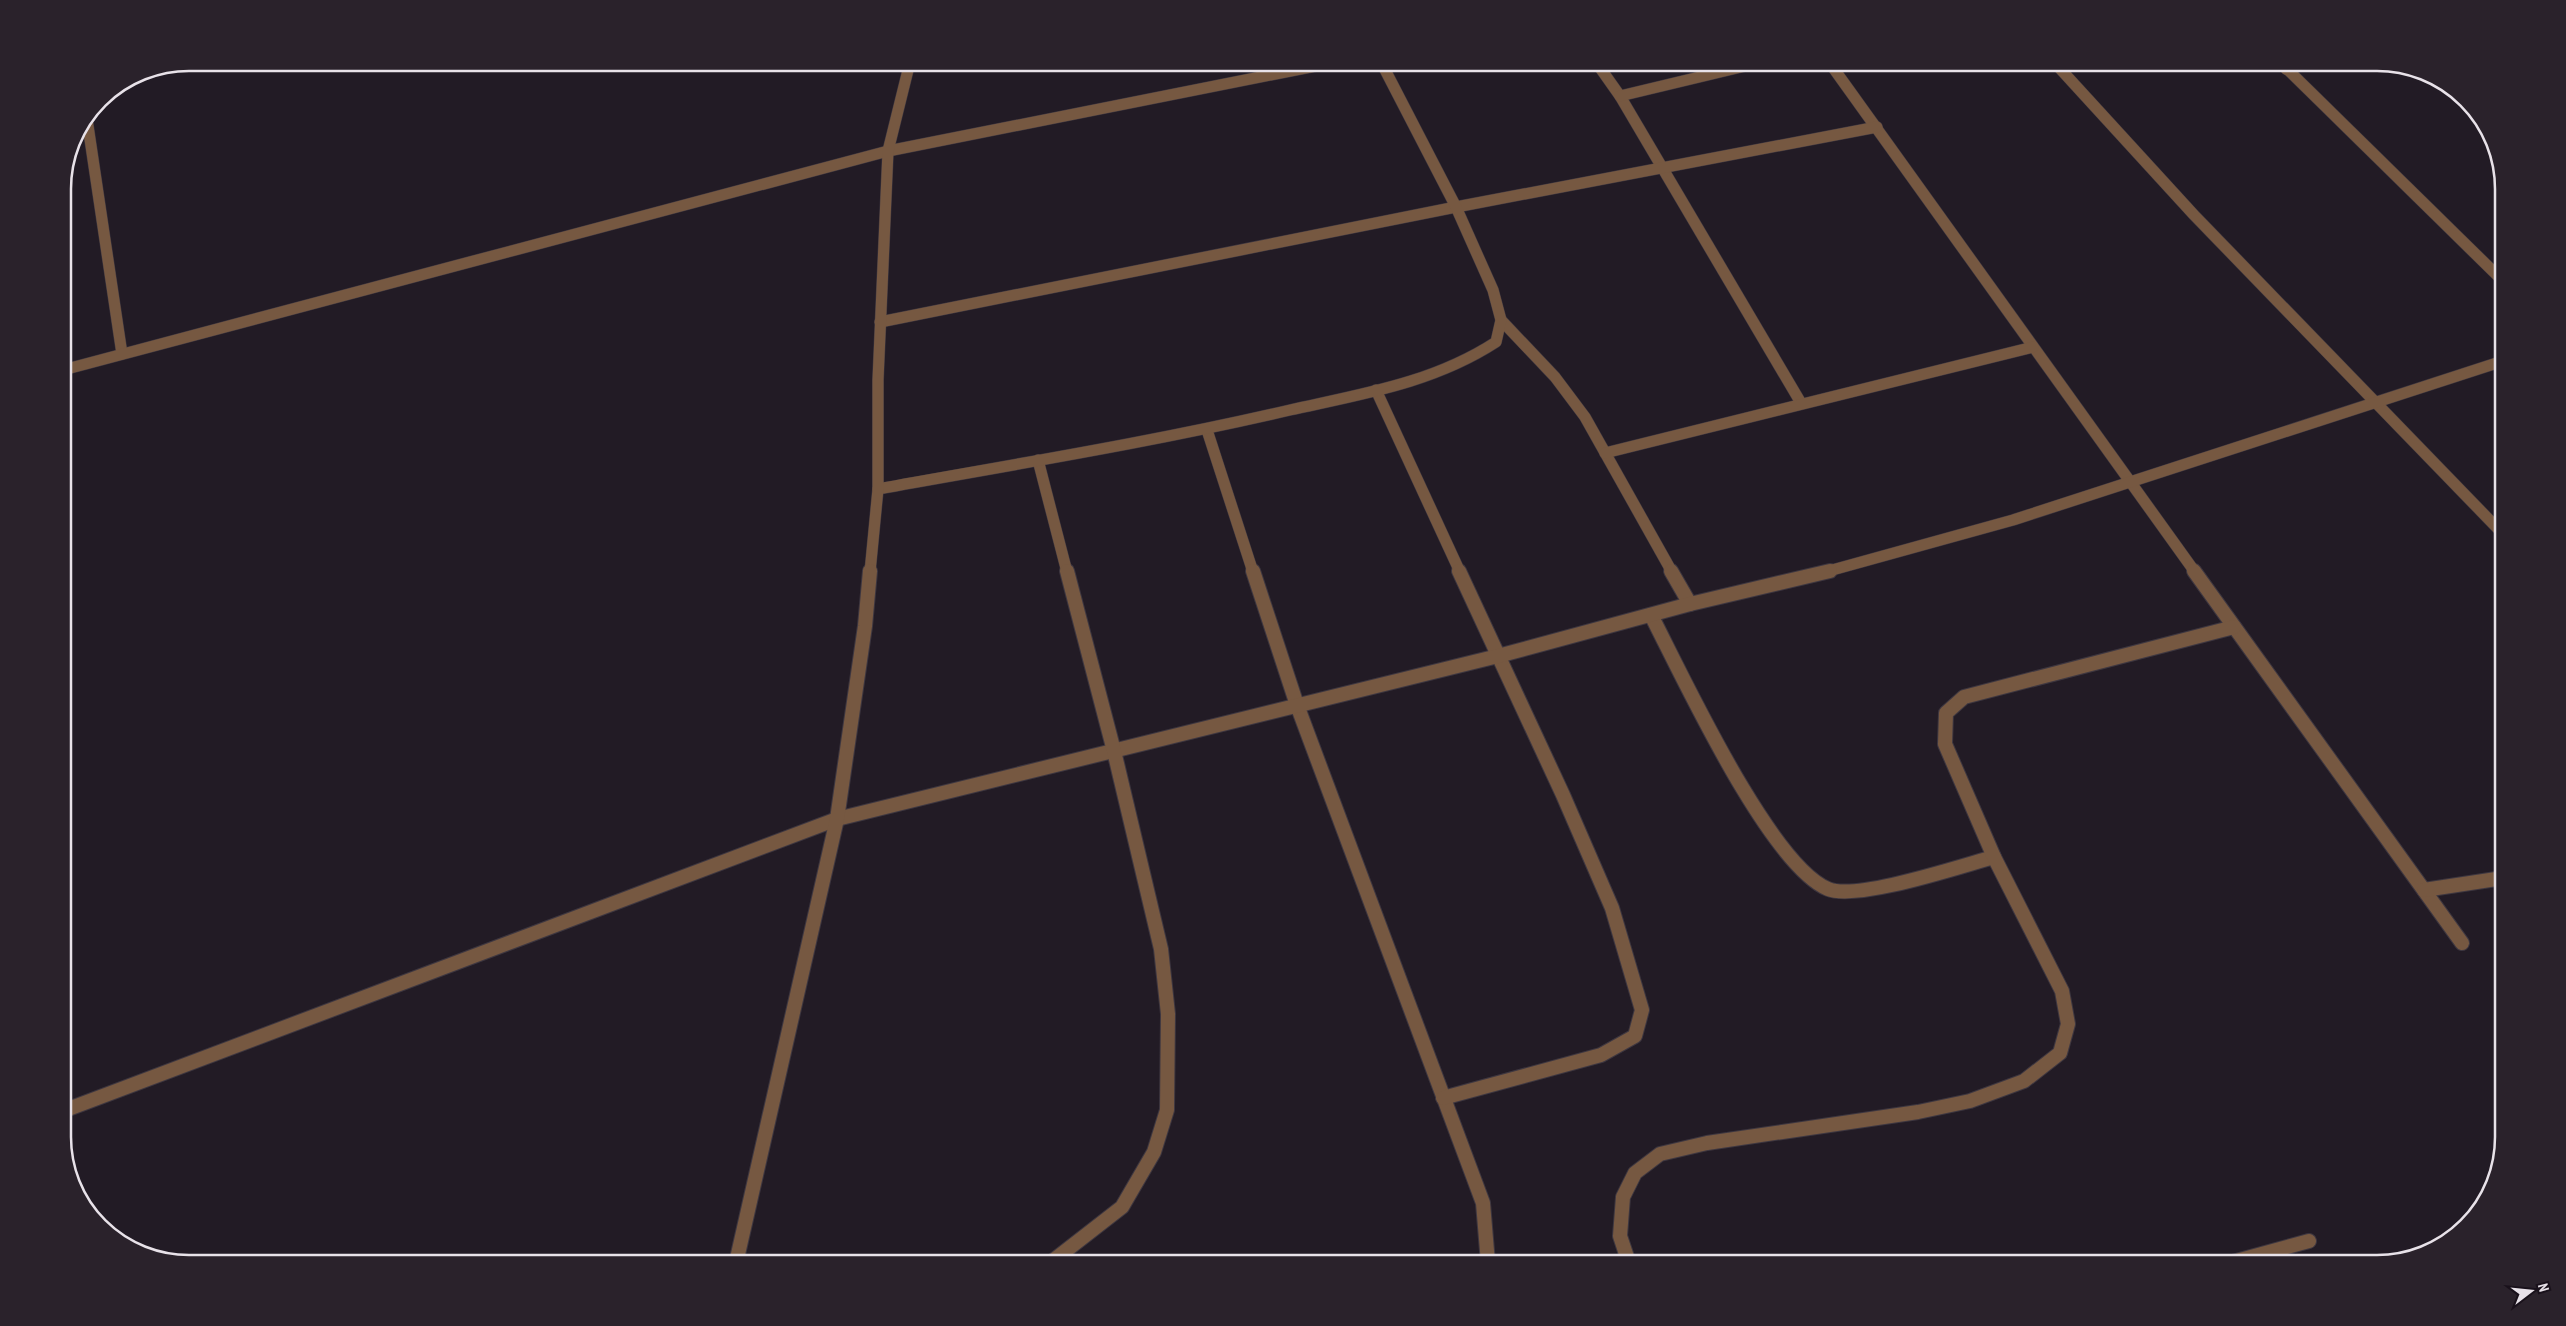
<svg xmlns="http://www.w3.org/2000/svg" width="2566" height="1326" font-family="'PT Sans Narrow',sans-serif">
<rect width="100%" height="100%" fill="#221b25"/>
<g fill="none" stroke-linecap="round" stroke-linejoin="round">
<g stroke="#3e3740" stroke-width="12">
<g id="street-far1">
<polyline points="1596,62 1620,96 1801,403"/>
<polyline points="1829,62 2195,572"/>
<polyline points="2054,62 2194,215 2503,534"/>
<polyline points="2280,62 2503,281"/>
<polyline points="2286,69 2318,62"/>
<polyline points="1620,96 1762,62"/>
<polyline points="87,119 122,354"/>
<polyline points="1501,320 1555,377 1585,417 1672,572"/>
<polyline points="880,322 1456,207 1877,127"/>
<polyline points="63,370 888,151 1336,62"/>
<polyline points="1376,390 1460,572"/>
<polyline points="1207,430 1253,572"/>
<polyline points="1605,453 2033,347"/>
<polyline points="1038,460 1067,572"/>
<path d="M878,489C1016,464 1153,442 1290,410C1362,394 1433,383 1496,342L1501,320L1493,290L1456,207L1381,62"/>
<polyline points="870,572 878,489 878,380 888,151 910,62"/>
<polyline points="1825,572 2013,520 2503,361"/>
</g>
</g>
<g stroke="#3e3740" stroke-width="16">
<g id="street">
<polyline points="1253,571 1297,705 1483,1203 1488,1263"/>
<polyline points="1671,571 1690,604"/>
<polyline points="2194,571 2462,943"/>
<path d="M1651,615C1682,675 1769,864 1828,889C1857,901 1961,866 1994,857"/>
<polyline points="2424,890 2503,878"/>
<polyline points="1443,1098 1601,1055 1635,1036 1642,1010 1612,908 1563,795 1459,571"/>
<polyline points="63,1111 837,819 1498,656 1690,604 1830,571"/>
<polyline points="736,1263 837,819 865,626 870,571"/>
<polyline points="1050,1263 1122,1207 1154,1152 1167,1110 1168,1014 1161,949 1114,751 1067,571"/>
<polyline points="1629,1263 1620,1236 1623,1197 1635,1173 1660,1154 1707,1143 1918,1112 1970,1101 2024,1081 2060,1053 2068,1024 2062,991 1994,857 1945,744 1946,713 1964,697 2234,627"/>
<polyline points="2229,1263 2309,1241"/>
</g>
</g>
<use href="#street-far1" stroke="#765841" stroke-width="11"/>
<use href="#street" stroke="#765841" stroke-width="14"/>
</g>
<path d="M0 0H2566V1326H0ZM189 71H2377A118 118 0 0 1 2495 189V1137A118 118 0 0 1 2377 1255H189A118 118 0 0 1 71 1137V189A118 118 0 0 1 189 71Z" fill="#2a222b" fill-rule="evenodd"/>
<path fill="none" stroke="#e8e2e9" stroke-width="2.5" d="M189 71H2377A118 118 0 0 1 2495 189V1137A118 118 0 0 1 2377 1255H189A118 118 0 0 1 71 1137V189A118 118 0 0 1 189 71Z"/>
<g transform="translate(2531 1291) rotate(74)" stroke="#19111b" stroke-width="4" paint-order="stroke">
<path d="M0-4L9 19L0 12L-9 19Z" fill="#e8e2e9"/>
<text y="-8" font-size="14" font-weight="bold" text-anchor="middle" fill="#e8e2e9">N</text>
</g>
</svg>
